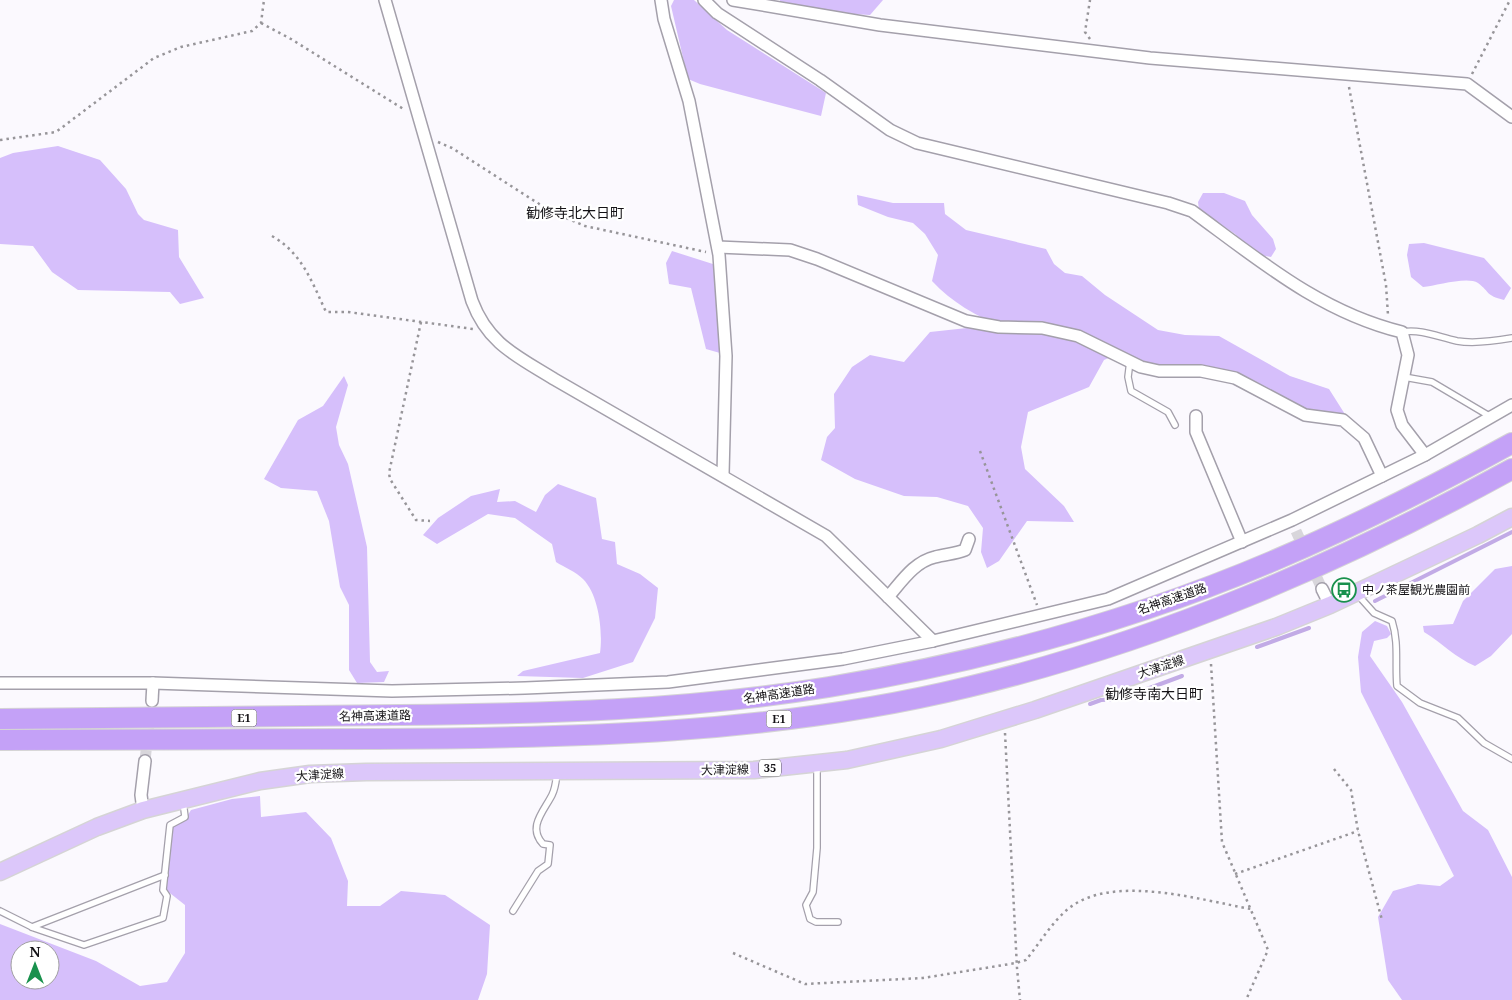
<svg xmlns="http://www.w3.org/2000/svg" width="1512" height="1000" font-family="'Noto Serif','Noto Sans JP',serif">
<rect width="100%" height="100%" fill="#fbf9fe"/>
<g fill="#d6bffb" fill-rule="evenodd">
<polygon points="674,0 694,0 727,30 826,93 821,116 700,84 688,79 671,6"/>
<polygon points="780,0 883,0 870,15 817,12 780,2"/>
<polygon points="58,146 100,160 126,189 138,214 144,220 178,230 179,257 204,298 180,304 170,292 78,290 52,272 33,246 0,244 0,158 13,153"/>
<polygon points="1203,193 1224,193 1245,201 1252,215 1273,239 1276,249 1271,257 1255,254 1235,234 1199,210 1198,202"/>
<path d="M857,195L893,203H944L945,214L966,230L1046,249L1054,264L1065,273L1082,276L1105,295L1158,330L1185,335L1219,336L1290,376L1329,389L1348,419L1310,412L1224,373L1193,377L1149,374L1122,352L1104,360L1089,387L1028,412L1021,447L1025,469L1064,506L1074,522L1027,521L999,561L987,568L981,552L983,528L968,506L937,497L904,496L855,479L821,460L827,437L835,428L834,394L852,367L870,355L904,362L930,332L967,328L996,332L1003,328C976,315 952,303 932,281L938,255L925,234L913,223L888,217L858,205Z"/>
<path d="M1424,243L1484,258L1511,288L1504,300C1485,295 1491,293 1478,283C1467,276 1436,286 1423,287L1411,277L1407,255L1409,244Z"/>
<polygon points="672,251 716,265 720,353 706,349 691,288 669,284 666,263"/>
<polygon points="344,376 348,385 336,427 339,445 348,464 367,547 370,662 377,672 389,671 384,682 357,683 349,670 349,605 340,587 329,521 317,491 281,488 264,479 298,420 323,406"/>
<path d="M558,484L596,498L602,539L615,542L617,564L640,574L658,588L655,618L633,662L583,678L517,676L523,671L600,653C603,632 599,595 583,579C576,572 564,567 556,562L552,544L515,518L488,514L437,544L423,535L438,518L471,496L500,489L497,502L515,501L536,512L545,495Z"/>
<path d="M1512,566V634L1491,656L1475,666C1456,658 1442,643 1424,632L1423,626L1453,624L1463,601L1495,569Z"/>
<polygon points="1375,621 1387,626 1391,634 1387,638 1374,641 1370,656 1402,702 1463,811 1488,830 1512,877 1512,1000 1402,1000 1388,980 1378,917 1393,891 1418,884 1440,886 1454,876 1361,692 1358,657 1362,632"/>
<path d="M260,796L261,817L306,812L331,838L348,881L347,906H380L401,891L445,895L490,925L487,974L478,1000H0V924L96,961L140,986L167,982L185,953V905L166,890L173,826L186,818L191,810L232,799ZM20,950H50V980H20Z"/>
</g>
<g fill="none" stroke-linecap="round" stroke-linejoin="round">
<g stroke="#c2abe6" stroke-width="4">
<polyline points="1375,601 1512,532"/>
<polyline points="1257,647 1309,628"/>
<polyline points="1090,704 1101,700 1120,699 1182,676"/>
</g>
<g stroke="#d8d6db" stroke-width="11" stroke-dasharray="11 5.5" stroke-linecap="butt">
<polyline points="1296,531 1322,589"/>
<polyline points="145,761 150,713"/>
</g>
<g stroke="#a4a0ab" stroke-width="8">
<g id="service">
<path d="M1402,332C1422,329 1438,337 1457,341C1474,344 1495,341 1512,338"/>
<polyline points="1130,361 1128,377 1131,391 1168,412 1175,425"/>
<polyline points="1404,377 1432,382 1491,417"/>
<path d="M1357,594L1374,613L1392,621C1399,643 1395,663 1397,686L1420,703L1458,718L1484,743L1512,759"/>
<polyline points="817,765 817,848 813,892 806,905 810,919 816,922 838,922"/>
<polyline points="0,911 34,928 84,945 163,918 167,896 163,890 170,825 185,817 183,801"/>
<path d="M513,911L538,871L548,864L550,845L543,844C527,827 544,811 552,795C556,787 556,780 557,772"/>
<polyline points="32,927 165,875"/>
</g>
</g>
<g stroke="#a4a0ab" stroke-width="14">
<g id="minor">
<path d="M385,0L472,301C488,344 517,356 554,379L826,536L933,641"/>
<polyline points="661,0 664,19 689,101 719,255 726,356 723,474"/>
<path d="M704,0L717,13L820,80L890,130L917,143L1168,203L1192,211C1259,260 1320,312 1402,332L1408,355L1397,410L1402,425L1425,455"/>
<polyline points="733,0 880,25 1150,58 1467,84 1512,117"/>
<polyline points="718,247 790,250 817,259 966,321 999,327 1042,328 1078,336 1141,367 1159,371 1201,371 1235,378 1305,415 1343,420 1364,438 1382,476"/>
<polyline points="1196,416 1196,432 1242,542"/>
<polyline points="1322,589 1330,605"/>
<path d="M888,597C902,581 914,562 935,557C946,554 955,554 965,550L969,539"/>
<polyline points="0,683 153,683 392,691 525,688 668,682 843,659 933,641 1108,599 1292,520 1425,455 1512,405"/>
<polyline points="152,701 153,683"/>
<polyline points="143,810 141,795 145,761"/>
</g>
</g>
<g stroke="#d5d4d5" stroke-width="19">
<polyline id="primary" points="0,872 97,827 143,810 260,781 310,774 366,772 754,770 847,760 941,739 1035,710 1276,627 1330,605 1478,535 1512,517"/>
</g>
<g stroke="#d5d4d5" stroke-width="22">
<g id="motorway">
<path d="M0,719C133,718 266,717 400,715C543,714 687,710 829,687C981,662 1132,621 1273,561C1355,526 1434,486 1512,443"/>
<path d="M0,740C125,740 251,739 376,739C574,738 775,734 968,687C1160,641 1339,564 1512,469"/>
</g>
</g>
<g stroke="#979599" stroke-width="2.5" stroke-dasharray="2.5 4" stroke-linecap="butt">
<polyline points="261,23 291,39 405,110"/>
<polyline points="1090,39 1085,32 1090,0"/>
<polyline points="1472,74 1510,0"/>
<polyline points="1349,87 1386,285 1388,315"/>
<polyline points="0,140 56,132 154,58 181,47 252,31 261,23 264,0"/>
<polyline points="438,142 452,148 550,211 585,226 706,252"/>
<path d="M272,236C302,253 312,282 326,312H348L473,329"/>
<polyline points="421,322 389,473 390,479 416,520 430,521"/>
<polyline points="980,451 1037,605"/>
<polyline points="1211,664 1222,842 1268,950 1246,1000"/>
<polyline points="1005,733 1017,968 1020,1000"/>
<polyline points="1334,769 1351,790 1358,831 1382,920"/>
<polyline points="1235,874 1358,831"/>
<path d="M733,953L805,984L923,978L1016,963L1026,960C1039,944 1052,922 1068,909C1112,873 1200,900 1251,909"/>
</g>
<use href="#service" stroke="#fff" stroke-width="5.5"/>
<use href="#minor" stroke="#fff" stroke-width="11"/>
<use href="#primary" stroke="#dcc7fa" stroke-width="16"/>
<use href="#motorway" stroke="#c4a1f7" stroke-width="20"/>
</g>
<defs>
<g id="bus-ring" transform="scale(1.25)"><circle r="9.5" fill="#fff" stroke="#19914d" stroke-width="1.5"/><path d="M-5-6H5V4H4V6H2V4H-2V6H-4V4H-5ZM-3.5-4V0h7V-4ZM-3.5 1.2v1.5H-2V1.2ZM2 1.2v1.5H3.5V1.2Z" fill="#19914d"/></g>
</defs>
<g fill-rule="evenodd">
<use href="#bus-ring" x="1344" y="590"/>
</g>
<g text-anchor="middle" stroke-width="4.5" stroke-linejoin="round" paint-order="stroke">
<g fill="#fff" stroke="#5a595c" stroke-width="1">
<rect x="231.5" y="709.5" width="25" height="17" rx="4"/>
<rect x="766.5" y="710.5" width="25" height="17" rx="4"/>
<rect x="759" y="759.5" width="22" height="17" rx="4"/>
</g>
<g font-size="11" font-weight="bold" fill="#141216">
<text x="244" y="722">E1</text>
<text x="779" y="723">E1</text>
<text x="770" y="772">35</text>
</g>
<g font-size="12" fill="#141216" stroke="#fff" text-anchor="start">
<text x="1362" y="594">中ノ茶屋観光農園前</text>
</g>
<g font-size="12" fill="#141216" stroke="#fff">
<text transform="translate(1172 599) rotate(-19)" y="4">名神高速道路</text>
<text transform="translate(1161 667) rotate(-19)" y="4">大津淀線</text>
<text transform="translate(779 694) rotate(-8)" y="4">名神高速道路</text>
<text transform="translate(375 716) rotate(-1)" y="4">名神高速道路</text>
<text transform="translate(725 770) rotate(-1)" y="4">大津淀線</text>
<text transform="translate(320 775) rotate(-4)" y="4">大津淀線</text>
</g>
<g font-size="14" fill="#141216" stroke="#fff">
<text x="575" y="218">勧修寺北大日町</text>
<text x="1154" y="699">勧修寺南大日町</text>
</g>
</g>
<g transform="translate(35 965)"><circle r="24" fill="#ffffff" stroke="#a1a0a2"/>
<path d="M0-4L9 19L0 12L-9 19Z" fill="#19914d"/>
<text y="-8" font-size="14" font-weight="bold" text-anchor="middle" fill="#141216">N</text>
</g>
</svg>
